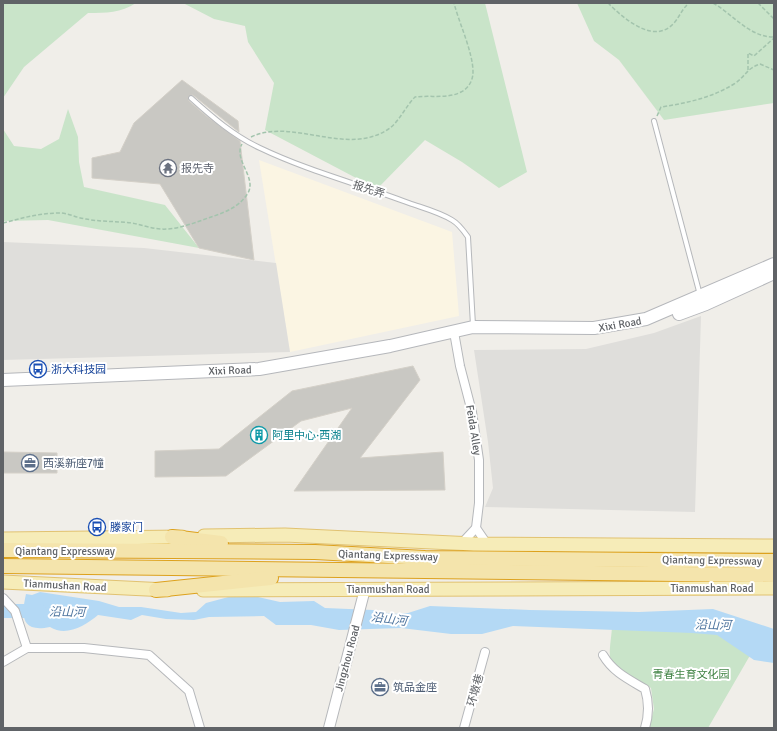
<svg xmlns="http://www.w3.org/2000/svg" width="777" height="731" font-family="Signika,'Noto Sans SC',sans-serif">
<rect width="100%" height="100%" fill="#f0eee9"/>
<polygon fill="#fbf5e3" points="259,160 452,232 459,316 290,352"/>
<g fill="#dfdedb">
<polygon points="3,242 144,248 276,263 290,352 3,360"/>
<polygon points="701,316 695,512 485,507 493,488 488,442 474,350 586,349 654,333"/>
</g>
<g fill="#c9e4c9">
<path d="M3,3H136C121,13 106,13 88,13L24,67L3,98Z"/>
<polygon points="183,3 485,3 527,172 499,188 462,162 425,140 377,189 265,130 274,83 248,42 245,26 214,19"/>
<polygon points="577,3 774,3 774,103 664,120 619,60 594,41"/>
<polygon points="68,109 78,137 79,162 84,187 165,205 199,248 48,220 3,221 3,129 14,146 41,149 59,139"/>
<path d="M612,625L728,633L752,652L708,728H649L654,709L651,688C640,679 612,673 610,657C609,647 612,635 612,625Z"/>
</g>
<path fill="#b4d9f5" d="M40,592L99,601L119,607H141L181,613L196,612L206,603L236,595L258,597L280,602L314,601L325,608L373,610L392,614L408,613L430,606L530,610L639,612L713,609L774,629V663L754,660L717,635L692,633L513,626L482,634H451L401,628L339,630L311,625H276L264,616L209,617L194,620L166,619L142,615L131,620L98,615C85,626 66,637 50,627C21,633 21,616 26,594L32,595Z"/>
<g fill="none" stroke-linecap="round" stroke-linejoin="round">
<polyline stroke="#b4d9f5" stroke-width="14" points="3,611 40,611"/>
</g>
<g fill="#c9c8c3" stroke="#d4d0c8">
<polygon points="182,80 238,121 239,132 193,95 190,95 188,97 189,101 205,115 240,141 254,260 199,248 160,184 92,178 92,158 120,152 134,123"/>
<polygon points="413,366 420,380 360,458 443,452 445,490 294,491 352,408 301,421 226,476 155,477 155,451 219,449 292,391"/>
<polygon points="3,452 57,453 57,473 3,473"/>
</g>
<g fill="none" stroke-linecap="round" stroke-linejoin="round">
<g stroke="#b6b8bb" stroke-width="6">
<g id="service">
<path d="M191,98C212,117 234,136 260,148C308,171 359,184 409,203C423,208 439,212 452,220C459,224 463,230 468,237L473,325"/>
<polyline points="654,121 700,295"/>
</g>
</g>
<g stroke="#b6b8bb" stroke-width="10">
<g id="minor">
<polyline points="454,332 460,366 472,412 479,460 479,503 476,528 462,543"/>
<polyline points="476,528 487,544"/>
<polyline points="3,598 15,611 27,648"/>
<path d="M603,655C613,672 628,679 645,689C649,702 649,715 645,728"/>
<polyline points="3,662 27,648 84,648 149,655 189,691 200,728"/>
<polyline points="464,728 485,652"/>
</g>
</g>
<g stroke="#b6b8bb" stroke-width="12">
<polyline id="tertiary" points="329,728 365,589"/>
</g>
<g stroke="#b5b7bb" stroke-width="14">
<g id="secondary">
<polyline points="679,314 706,304 774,273"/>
<polyline points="3,380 259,369 390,346 473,327 594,328 646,319 774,264"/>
</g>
</g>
<g stroke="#e1c271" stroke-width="15">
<g id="primary">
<polyline points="204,536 285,535 474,544 774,546"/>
<polyline points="3,539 182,537"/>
<polyline points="3,582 167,590"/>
<polyline points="203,590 774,588"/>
</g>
</g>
<g stroke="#dda11c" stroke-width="16">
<g id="trunk">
<polyline points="172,537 221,543"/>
<polyline points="3,550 315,552 425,558 774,561"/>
<polyline points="3,566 774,575"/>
<polyline points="156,590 271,578"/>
</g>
</g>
<g stroke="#a3c4ad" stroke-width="1.5" stroke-dasharray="4 2" stroke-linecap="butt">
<path d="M608,3C622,17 654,46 674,23C680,16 682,9 689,3"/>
<path d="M713,3C734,15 749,37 774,37"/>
<polyline points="758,3 774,19"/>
<polyline points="748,70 748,53 754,56 774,38"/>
<path d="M657,116L661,107C687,103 711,98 734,84C745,77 747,68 760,64L774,70"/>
<path d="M251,137C293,117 348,158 390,128C400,120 406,106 415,97C430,95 448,99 461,92C469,88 473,80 473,72C473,52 459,23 454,3"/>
<path d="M3,223C22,218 40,213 60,213C68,213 77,218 86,219C101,222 116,221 132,223C143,225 155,230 167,229C183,228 199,221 214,216C228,211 240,206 248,193C257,177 233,160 242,144"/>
</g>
<use href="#service" stroke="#fff" stroke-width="4"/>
<use href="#minor" stroke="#fff" stroke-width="8"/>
<use href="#tertiary" stroke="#fff" stroke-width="10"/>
<use href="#secondary" stroke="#fff" stroke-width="12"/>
<use href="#primary" stroke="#f6ecb8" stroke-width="13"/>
<use href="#trunk" stroke="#f4e4ac" stroke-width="14"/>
</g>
<defs>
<g id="temple-ring" transform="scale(0.9)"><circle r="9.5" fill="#fff" stroke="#6b7280" stroke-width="1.5"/><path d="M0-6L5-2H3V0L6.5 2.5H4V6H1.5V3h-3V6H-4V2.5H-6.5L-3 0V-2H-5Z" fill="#6b7280"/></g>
<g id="bus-ring" transform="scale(0.9)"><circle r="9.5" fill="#fff" stroke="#1a4fb4" stroke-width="1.5"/><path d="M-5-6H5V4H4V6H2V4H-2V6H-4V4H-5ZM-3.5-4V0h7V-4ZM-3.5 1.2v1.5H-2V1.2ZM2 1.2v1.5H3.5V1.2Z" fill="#1a4fb4"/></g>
<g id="building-ring" transform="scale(0.9)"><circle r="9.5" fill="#fff" stroke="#0f9aa8" stroke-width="1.5"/><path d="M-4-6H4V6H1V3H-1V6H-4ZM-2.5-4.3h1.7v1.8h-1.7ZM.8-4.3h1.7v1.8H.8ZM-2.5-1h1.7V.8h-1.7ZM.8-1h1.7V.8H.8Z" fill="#0f9aa8"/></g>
<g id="office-ring" transform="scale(0.9)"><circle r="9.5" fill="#fff" stroke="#5c6f8a" stroke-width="1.5"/><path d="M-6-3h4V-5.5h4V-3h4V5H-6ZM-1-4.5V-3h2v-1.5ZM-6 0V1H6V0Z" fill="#5c6f8a"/></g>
</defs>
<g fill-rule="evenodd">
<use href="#temple-ring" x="168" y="168"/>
<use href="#bus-ring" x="38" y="369"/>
<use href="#building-ring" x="259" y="435"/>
<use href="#office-ring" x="30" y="463"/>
<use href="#bus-ring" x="97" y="527"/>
<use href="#office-ring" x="380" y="687"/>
</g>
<g text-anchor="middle" stroke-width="4" stroke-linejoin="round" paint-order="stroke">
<g font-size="11" fill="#5b616d" stroke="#fff" text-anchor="start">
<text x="181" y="172">报先寺</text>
</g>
<g font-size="11" fill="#606367" stroke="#fff">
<text transform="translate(369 189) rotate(18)" y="4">报先弄</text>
<text transform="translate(620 324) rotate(-10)" y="4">Xixi Road</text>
<text transform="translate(230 370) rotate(-2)" y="4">Xixi Road</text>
<text transform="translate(474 430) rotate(81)" y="4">Feida Alley</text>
<text x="65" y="555">Qiantang Expressway</text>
<text transform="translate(388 555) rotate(2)" y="4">Qiantang Expressway</text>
<text transform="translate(712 560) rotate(1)" y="4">Qiantang Expressway</text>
<text transform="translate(65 585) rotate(3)" y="4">Tianmushan Road</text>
<text x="712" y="592">Tianmushan Road</text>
<text x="388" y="593">Tianmushan Road</text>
<text transform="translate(347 658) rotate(-75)" y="4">Jingzhou Road</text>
<text transform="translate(475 690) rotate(-74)" y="4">环墩巷</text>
</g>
<g font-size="11" fill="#164399" stroke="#fff" text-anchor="start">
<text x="51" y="373">浙大科技园</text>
<text x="110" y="531">滕家门</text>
</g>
<g font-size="11" fill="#0d838f" stroke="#fff" text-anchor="start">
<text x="272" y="439">阿里中心·西湖</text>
</g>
<g font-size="11" fill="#4e5e75" stroke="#fff" text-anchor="start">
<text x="43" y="467">西溪新座7幢</text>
<text x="393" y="691">筑品金座</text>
</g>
<g font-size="11" fill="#428445" stroke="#fff">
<text x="691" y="678">青春生育文化园</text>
</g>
<g font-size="12" font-style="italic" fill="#4d749e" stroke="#fff">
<text transform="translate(67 612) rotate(1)" y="4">沿山河</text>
<text transform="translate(389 619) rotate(7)" y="4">沿山河</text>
<text transform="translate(713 625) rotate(1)" y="4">沿山河</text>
</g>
</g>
<rect width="777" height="731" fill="none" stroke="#606367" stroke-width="8"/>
</svg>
